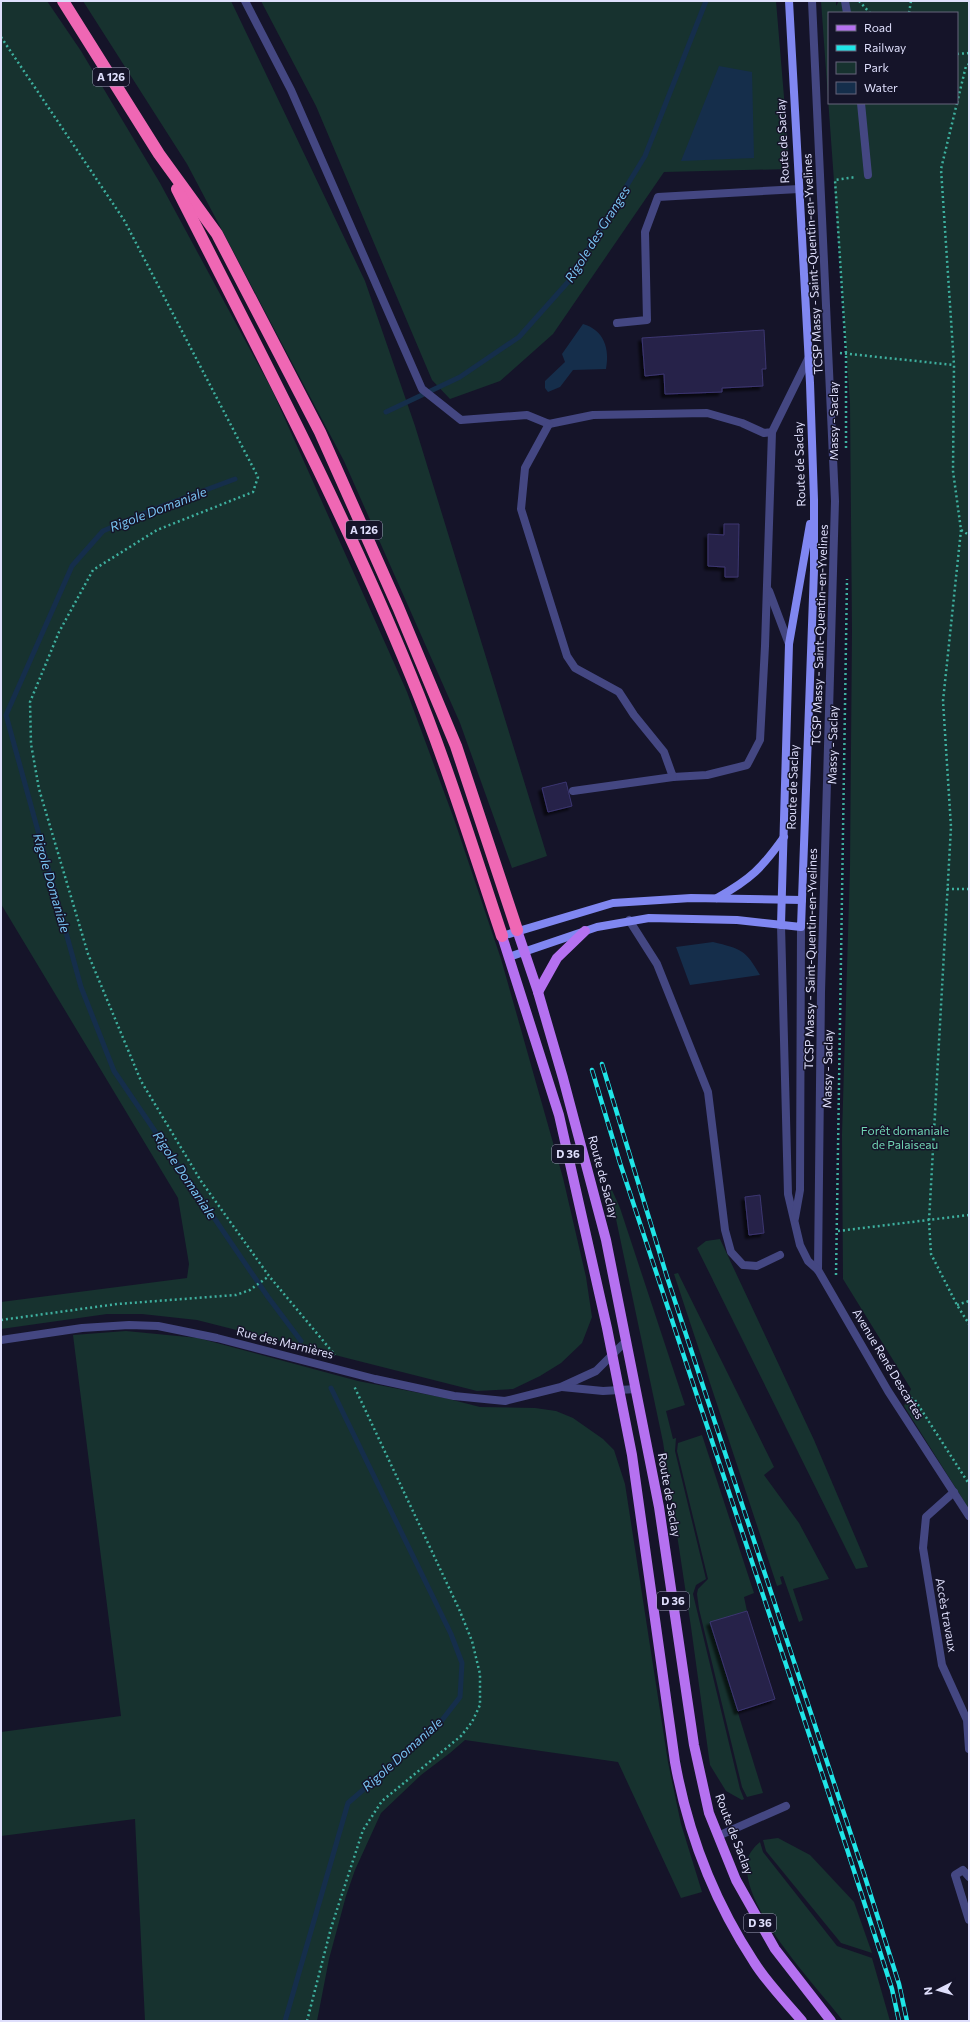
<svg xmlns="http://www.w3.org/2000/svg" width="970" height="2022" font-family="Commissioner,sans-serif">
<defs>
<filter id="shadow"><feDropShadow dx="-3.5" dy="3.5" stdDeviation="1" flood-color="#0009"/></filter>
</defs>
<rect width="100%" height="100%" fill="#151429"/>
<g fill="#17322f" fill-rule="evenodd">
<polygon points="1,1 47,1 81,51 160,183 272,390 407,692 454,819 501,959 563,1178 586,1277 592,1317 582,1343 561,1363 540,1376 513,1389 477,1391 197,1320 142,1314 107,1314 1,1329 1,1302 187,1278 189,1264 178,1198 1,904"/>
<polygon points="83,1 231,1 365,281 415,426 547,856 512,868 460,723 344,461 187,164"/>
<polygon points="261,1 776,1 790,169 664,172 553,334 500,381 450,399 432,380 316,106"/>
<path d="M821,1H836V6L839,1H969V1509L904,1406L911,1389L843,1279L842,1135L850,867L852,631L850,403ZM829,13H957V103H829Z"/>
<polygon points="608,1181 620,1208 685,1405 666,1411 673,1439 676,1438 675,1451 706,1579 696,1585 693,1594 740,1789 744,1799 742,1800 726,1791 710,1765 691,1627 663,1442"/>
<polygon points="720,1239 814,1440 868,1567 856,1569 697,1248 706,1241"/>
<polygon points="678,1273 774,1467 764,1475 799,1523 829,1579 793,1589 803,1620 799,1622 783,1576 780,1577 782,1584 777,1586 674,1274"/>
<polygon points="126,1331 198,1338 358,1381 445,1398 480,1407 535,1408 556,1411 573,1418 603,1439 614,1450 625,1484 668,1762 681,1824 702,1892 681,1898 618,1762 465,1740 450,1753 421,1775 381,1813 355,1870 346,1896 329,1959 317,2021 145,2021 135,1819 1,1836 1,1732 121,1716 73,1335"/>
<polygon points="702,1435 754,1593 744,1597 747,1611 710,1623 763,1793 747,1797 742,1787 699,1609 697,1594 698,1589 708,1579 677,1451 678,1443"/>
<polygon points="778,1838 810,1855 854,1902 872,1953 841,1943 766,1851 763,1840"/>
<path d="M760,1842L763,1852L837,1946L872,1958L890,2021H843C815,1984 742,1910 747,1862C748,1854 754,1847 760,1842Z"/>
</g>
<g fill="#152e4b">
<polygon points="719,66 752,72 754,158 681,161"/>
<path d="M583,324C604,330 610,349 606,369L573,370L560,387L548,392L545,388V381L565,362L562,354Z"/>
<path d="M713,942C741,949 745,949 760,975L690,985L676,947Z"/>
</g>
<g fill="none" stroke-linecap="round" stroke-linejoin="round">
<g stroke="#152e4b" stroke-width="5">
<polyline points="386,412 460,377 519,337 568,282 645,156 706,1"/>
<polyline points="235,479 152,510 103,531 72,566 6,715 81,987 114,1071 268,1297 301,1341"/>
<polyline points="285,2021 348,1803 439,1724 460,1697 462,1663 451,1634 331,1388"/>
</g>
</g>
<g fill="#262248" stroke="#3c3671" filter="url(#shadow)">
<polygon points="764,330 766,369 762,369 763,386 722,388 722,392 665,394 664,374 645,376 642,338"/>
<polygon points="724,524 739,524 738,577 725,577 725,567 708,566 708,534 724,535"/>
<polygon points="566,782 572,806 548,812 542,788"/>
<polygon points="760,1195 764,1233 749,1235 745,1197"/>
<polygon points="747,1611 775,1699 738,1711 710,1622"/>
</g>
<g fill="none" stroke-linecap="round" stroke-linejoin="round">
<g stroke="#3eb09f" stroke-width="2.5" stroke-dasharray="2 3" stroke-linecap="butt">
<polyline points="859,1 870,13"/>
<polyline points="909,13 911,1"/>
<polyline points="1,37 124,220 258,477 253,492 157,530 93,570 59,632 30,702 31,744 39,789 88,954 141,1081 201,1181 269,1276 335,1355"/>
<polyline points="957,54 969,53"/>
<polyline points="957,103 941,169 954,365 953,471 961,530 969,535"/>
<polyline points="957,103 966,66 969,64"/>
<polyline points="840,353 954,365"/>
<polyline points="846,448 846,354 835,180 856,177"/>
<polyline points="961,530 943,701 951,827 929,1221 931,1254 957,1305 969,1324"/>
<polyline points="947,889 969,889"/>
<polyline points="838,1231 969,1215"/>
<polyline points="836,1275 847,579"/>
<polyline points="957,1305 969,1301"/>
<polyline points="1,1320 117,1304 236,1295 250,1290 269,1276"/>
<polyline points="906,1396 915,1400 969,1484"/>
<polyline points="307,2021 331,1928 363,1830 382,1801 461,1736 472,1722 480,1705 480,1674 472,1641 459,1609 354,1386"/>
</g>
<g stroke="#444782" stroke-width="8">
<polyline points="245,1 291,90 422,389 461,420 527,415 549,424 593,415 707,413 742,423 764,433 772,432 808,359"/>
<polyline points="812,1 835,501 821,992 818,1270"/>
<polyline points="845,1 847,13"/>
<polyline points="861,103 868,175"/>
<polyline points="617,323 647,320 645,232 658,197 799,189"/>
<polyline points="549,424 525,468 521,509 567,656 575,668 619,692 634,715 664,752 673,777 707,775 747,765 760,740 765,646 772,432"/>
<polyline points="769,591 789,644"/>
<polyline points="573,791 673,777"/>
<polyline points="629,920 657,964 708,1092 725,1230 731,1252 743,1265 757,1266 780,1255"/>
<polyline points="954,1492 926,1517 923,1548 942,1665 967,1720 969,1749"/>
<polyline points="718,1836 786,1806"/>
<polyline points="969,1877 963,1870 955,1875 969,1920"/>
</g>
<g stroke="#444782" stroke-width="8">
<polyline points="781,925 788,1194 800,1245 808,1261 818,1270 888,1391 969,1516"/>
<polyline points="795,1218 800,1190 801,927"/>
<polyline points="1,1340 82,1328 129,1325 158,1326 217,1338 375,1379 454,1396 505,1401 561,1387 596,1371 626,1341"/>
<polyline points="562,1387 603,1391 636,1389"/>
</g>
<g stroke="#8087f1" stroke-width="8">
<path d="M717,898C751,879 762,868 784,837"/>
<polyline points="781,925 789,644 810,524"/>
<polyline points="502,936 613,903 691,898 802,900"/>
<polyline points="509,957 597,927 649,918 737,920 801,927 814,570 814,500 810,383 789,1"/>
</g>
<g stroke="#b571f0" stroke-width="10">
<polyline points="517,930 538,992 563,1078 606,1240 659,1507 694,1745 709,1813 736,1880 775,1949 831,2021"/>
<path d="M502,936L559,1115L607,1328L632,1455L675,1762C688,1834 714,1901 754,1962C767,1983 786,2002 802,2021"/>
<polyline points="538,992 557,958 585,931"/>
</g>
<g stroke="#ef67b4" stroke-width="12">
<polyline points="63,1 159,154 217,234 320,432 398,607 456,746 517,930"/>
<path d="M177,189C258,349 343,509 411,676C446,761 473,849 502,936"/>
</g>
<g stroke="#1fe5e7" stroke-width="4.5">
<g id="rail">
<polyline points="602,1064 667,1277 864,1874 899,1984 907,2021"/>
<polyline points="592,1070 620,1163 847,1849 892,1989 899,2021"/>
</g>
</g>
<use href="#rail" stroke="#151429" stroke-width="3" stroke-dasharray="9" stroke-linecap="butt"/>
</g>
<g text-anchor="middle" stroke-width="3" stroke-linejoin="round" paint-order="stroke">
<g fill="#151429" stroke="#a2a2bd" stroke-width="1">
<rect x="93" y="68" width="36" height="18" rx="3"/>
<rect x="346" y="521" width="36" height="18" rx="3"/>
<rect x="552" y="1145" width="32" height="18" rx="3"/>
<rect x="657" y="1592" width="32" height="18" rx="3"/>
<rect x="744" y="1914" width="32" height="18" rx="3"/>
</g>
<g font-size="11" font-weight="bold" fill="#dfdffc">
<text x="111" y="81">A 126</text>
<text x="364" y="534">A 126</text>
<text x="568" y="1158">D 36</text>
<text x="673" y="1605">D 36</text>
<text x="760" y="1927">D 36</text>
</g>
<g font-size="12" fill="#dfdffc" stroke="#151429">
<text transform="translate(783 141) rotate(-93)" y="4">Route de Saclay</text>
<text transform="translate(813 264) rotate(-93)" y="4">TCSP Massy - Saint-Quentin-en-Yvelines</text>
<text transform="translate(834 421) rotate(-90)" y="4">Massy - Saclay</text>
<text transform="translate(800 464) rotate(-92)" y="4">Route de Saclay</text>
<text transform="translate(820 635) rotate(-88)" y="4">TCSP Massy - Saint-Quentin-en-Yvelines</text>
<text transform="translate(833 745) rotate(-89)" y="4">Massy - Saclay</text>
<text transform="translate(793 787) rotate(-88)" y="4">Route de Saclay</text>
<text transform="translate(811 959) rotate(-89)" y="4">TCSP Massy - Saint-Quentin-en-Yvelines</text>
<text transform="translate(828 1069) rotate(-89)" y="4">Massy - Saclay</text>
<text transform="translate(603 1177) rotate(75)" y="4">Route de Saclay</text>
<text transform="translate(285 1343) rotate(14)" y="4">Rue des Marnières</text>
<text transform="translate(888 1364) rotate(59)" y="4">Avenue René Descartes</text>
<text transform="translate(669 1495) rotate(80)" y="4">Route de Saclay</text>
<text transform="translate(946 1615) rotate(80)" y="4">Accès travaux</text>
<text transform="translate(734 1834) rotate(69)" y="4">Route de Saclay</text>
</g>
<g font-size="12" fill="#71d5b3" stroke="#151429">
<text x="905" y="1135">Forêt domaniale<tspan x="905" dy="14">de Palaiseau</tspan></text>
</g>
<g font-size="13" font-style="italic" fill="#78c3f1" stroke="#151429">
<text transform="translate(597 234) rotate(-58)" y="5">Rigole des Granges</text>
<text transform="translate(158 509) rotate(-21)" y="5">Rigole Domaniale</text>
<text transform="translate(52 883) rotate(74)" y="5">Rigole Domaniale</text>
<text transform="translate(185 1175) rotate(56)" y="5">Rigole Domaniale</text>
<text transform="translate(402 1754) rotate(-42)" y="5">Rigole Domaniale</text>
</g>
</g>
<rect width="970" height="2022" fill="none" stroke="#dfdffc" stroke-width="4"/>
<rect x="828" y="12" width="130" height="92" fill="#151429" stroke="#66657d"/>
<rect x="836" y="25" width="20" height="6" fill="#b571f0" stroke="#66657d"/>
<text x="864" y="32" font-size="12" fill="#dfdffc">Road</text>
<rect x="836" y="45" width="20" height="6" fill="#1fe5e7" stroke="#66657d"/>
<text x="864" y="52" font-size="12" fill="#dfdffc">Railway</text>
<rect x="836" y="62" width="20" height="12" fill="#17322f" stroke="#66657d"/>
<text x="864" y="72" font-size="12" fill="#dfdffc">Park</text>
<rect x="836" y="82" width="20" height="12" fill="#152e4b" stroke="#66657d"/>
<text x="864" y="92" font-size="12" fill="#dfdffc">Water</text>
<g transform="translate(938 1990) rotate(264)" stroke="#151429" stroke-width="3" paint-order="stroke">
<path d="M0-3L7 15L0 10L-7 15Z" fill="#dfdffc"/>
<text y="-6" font-size="11" font-weight="bold" text-anchor="middle" fill="#dfdffc">N</text>
</g>
</svg>
